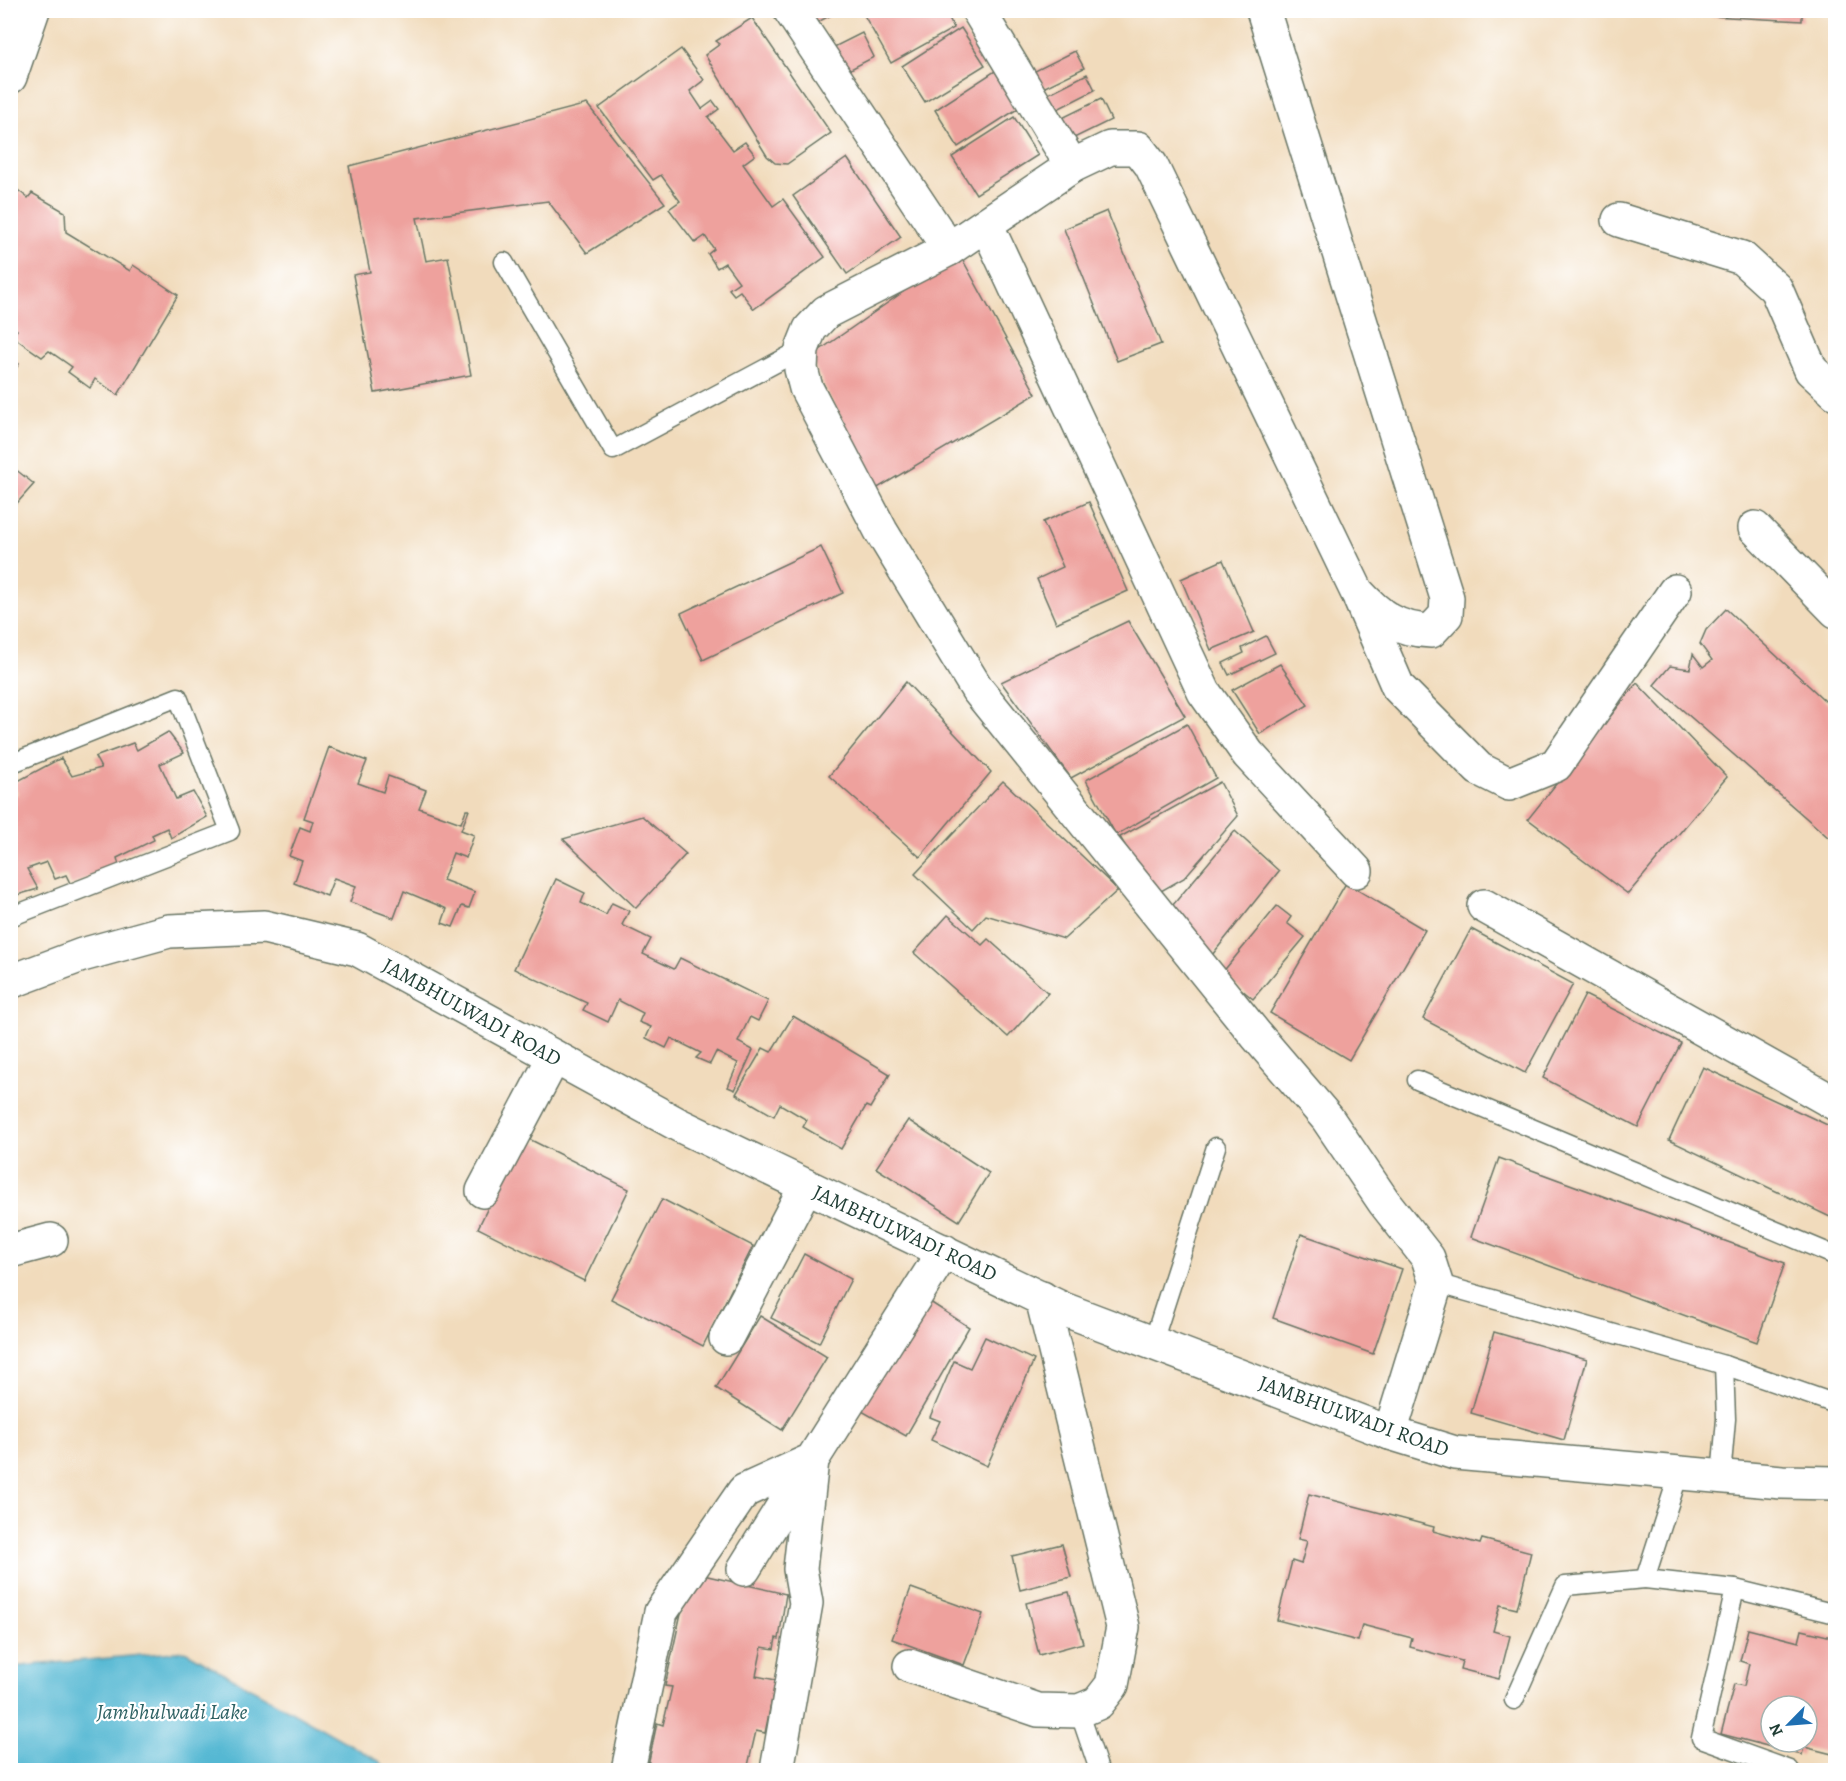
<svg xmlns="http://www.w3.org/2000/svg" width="1846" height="1781" font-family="Alegreya,serif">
<rect width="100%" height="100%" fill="#fff"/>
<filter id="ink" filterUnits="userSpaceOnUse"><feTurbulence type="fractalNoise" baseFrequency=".0167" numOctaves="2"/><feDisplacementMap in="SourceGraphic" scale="12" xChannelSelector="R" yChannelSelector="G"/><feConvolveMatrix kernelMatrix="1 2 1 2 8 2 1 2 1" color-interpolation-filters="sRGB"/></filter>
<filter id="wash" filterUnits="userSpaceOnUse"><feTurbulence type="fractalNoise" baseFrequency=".008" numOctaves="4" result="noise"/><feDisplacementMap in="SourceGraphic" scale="24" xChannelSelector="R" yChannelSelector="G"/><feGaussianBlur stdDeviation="1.35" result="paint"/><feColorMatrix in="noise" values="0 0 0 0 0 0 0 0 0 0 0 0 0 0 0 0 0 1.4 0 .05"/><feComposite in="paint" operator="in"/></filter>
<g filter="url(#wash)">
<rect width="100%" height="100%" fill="#f1dbbc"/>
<polygon fill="#55b8d3" stroke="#3a7a84" stroke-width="1.5" points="185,1651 379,1761 388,1770 11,1770 11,1667"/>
<g id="blocks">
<g fill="#eea19d" fill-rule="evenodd">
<polygon points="810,10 841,10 816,23"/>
<polygon points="873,10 945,10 954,28 891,63 864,15"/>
<polygon points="1711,10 1802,10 1802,21 1711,16"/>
<polygon points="752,18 831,133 787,164 775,163 767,156 705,55 720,44 716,41"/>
<polygon points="961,28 985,65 925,102 902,66"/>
<polygon points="862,33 874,57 845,72 830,49"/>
<polygon points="681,49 704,80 690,91 702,109 713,101 719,109 708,117 733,150 745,142 755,155 743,164 773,206 783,199 825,257 754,309 740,291 734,295 729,289 739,282 725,263 717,268 708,254 714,249 705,236 695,243 669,209 680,201 661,175 653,180 599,108"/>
<polygon points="1075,51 1084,68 1041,89 1033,72"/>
<polygon points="995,71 1019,108 958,147 935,110"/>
<polygon points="1087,74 1095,90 1050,113 1042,97"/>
<polygon points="1101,99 1111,120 1066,142 1056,121"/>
<polygon points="587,104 665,203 587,253 548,201 417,218 426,261 448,257 471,375 375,393 353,275 370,272 349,166"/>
<polygon points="1014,117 1038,155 976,194 952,157"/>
<polygon points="847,158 901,237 847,274 793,196"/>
<polygon points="10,184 28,198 32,193 65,212 66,232 130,271 133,265 178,295 118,395 95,379 90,388 68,372 72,367 49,351 42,357 12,336 17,330 10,324"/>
<polygon points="1107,211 1161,344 1117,361 1064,229"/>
<polygon points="959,253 1036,394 876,489 810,357"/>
<polygon points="10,358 19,364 10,377"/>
<polygon points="10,465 34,484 10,511"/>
<polygon points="1089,502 1128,591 1056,623 1037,579 1063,567 1043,522"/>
<polygon points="821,547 843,593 703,660 681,613"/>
<polygon points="1223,560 1254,632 1211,650 1181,579"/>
<polygon points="1726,609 1836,711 1836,844 1654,685 1670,666 1690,669 1693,654 1703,667 1712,660 1700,644 1706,630"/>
<polygon points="1128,621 1185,716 1071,778 1001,682"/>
<polygon points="1266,636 1275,653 1229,675 1223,663 1244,653 1242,648"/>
<polygon points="1280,664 1308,705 1260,734 1232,690"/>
<polygon points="906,682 991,772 920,857 829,776"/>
<polygon points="1637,683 1727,777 1628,894 1528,819"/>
<polygon points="1187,724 1216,778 1116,835 1086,780"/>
<polygon points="168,732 184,753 160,764 176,799 193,792 207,817 171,838 167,828 152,835 154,840 117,858 119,865 71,885 66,875 55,879 47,862 27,869 38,889 10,897 10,797 18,794 14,783 61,758 72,776 101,768 95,757 133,743 137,750"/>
<polygon points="329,747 367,761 358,783 383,792 388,776 426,790 419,808 461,823 466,810 469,810 461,830 474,835 466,858 453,853 443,880 475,892 469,908 462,906 453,927 442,923 447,909 404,891 394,918 350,902 356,886 334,878 327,896 294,883 302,861 289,856 300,827 310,831 313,821 304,818"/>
<polygon points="1003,781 1118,890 1064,939 986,915 973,929 915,874"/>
<polygon points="1220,782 1238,816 1184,878 1154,895 1120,837"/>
<polygon points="642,816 686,854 636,908 563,839"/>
<polygon points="1235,831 1279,871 1208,960 1167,912"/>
<polygon points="556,879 585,893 581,903 606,915 612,903 629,911 622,925 651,939 643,954 674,969 680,958 768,1001 758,1021 750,1017 738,1042 753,1050 735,1090 728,1087 738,1063 716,1052 710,1064 696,1058 701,1053 671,1038 666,1048 646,1038 651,1027 639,1022 643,1013 618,1000 608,1022 583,1010 587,1003 514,969"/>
<polygon points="1346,883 1425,930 1349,1060 1270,1013"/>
<polygon points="1277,906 1291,917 1287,923 1305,937 1253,999 1222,973"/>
<polygon points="948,915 982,945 988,939 1048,993 1008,1037 914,953"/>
<polygon points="1471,929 1573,984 1525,1073 1423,1019"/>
<polygon points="1585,995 1681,1043 1638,1127 1543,1078"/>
<polygon points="793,1016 890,1074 870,1108 866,1106 841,1149 803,1127 807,1120 780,1104 774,1116 736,1094 763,1048 771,1052"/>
<polygon points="1703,1067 1836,1129 1836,1204 1830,1217 1669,1140"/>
<polygon points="908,1120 989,1173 959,1221 876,1168"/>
<polygon points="523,1136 629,1189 584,1281 478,1228"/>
<polygon points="1499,1158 1785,1263 1757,1342 1471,1237"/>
<polygon points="662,1199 753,1246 703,1346 611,1299"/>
<polygon points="1301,1234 1402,1269 1373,1354 1273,1318"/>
<polygon points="804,1254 851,1279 819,1343 771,1318"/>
<polygon points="927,1300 969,1327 906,1436 860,1410"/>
<polygon points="760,1316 827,1357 782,1430 716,1388"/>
<polygon points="1494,1332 1587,1359 1564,1440 1471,1413"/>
<polygon points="985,1337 1034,1360 987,1466 931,1440 940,1421 930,1417 954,1361 970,1368"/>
<polygon points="1309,1494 1434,1527 1433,1531 1480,1544 1482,1539 1531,1552 1517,1609 1500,1605 1493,1631 1510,1636 1499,1679 1460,1669 1462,1661 1410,1647 1412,1638 1362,1625 1358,1641 1277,1620 1292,1561 1301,1564 1307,1541 1298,1539"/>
<polygon points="1062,1544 1071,1577 1020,1590 1012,1556"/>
<polygon points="690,1572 786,1594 779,1639 776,1638 774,1649 762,1647 756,1676 776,1680 765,1733 756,1731 747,1770 647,1770 657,1723 663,1725 672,1687 665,1686"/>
<polygon points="911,1588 983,1614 964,1665 892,1639"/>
<polygon points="1069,1592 1083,1643 1039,1655 1026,1603"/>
<path d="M1748,1629L1799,1642L1802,1630L1836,1638V1755L1804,1747L1802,1755L1721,1734L1734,1684L1744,1686L1749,1664L1740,1661ZM1771,1706H1807V1742H1771Z"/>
</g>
</g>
</g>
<g filter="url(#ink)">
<use href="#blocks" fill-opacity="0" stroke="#687464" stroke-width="1.5"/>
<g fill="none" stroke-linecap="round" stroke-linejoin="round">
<g stroke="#687464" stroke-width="21">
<g id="lane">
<polyline points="504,262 613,450 802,349"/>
<polyline points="10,764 178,697 230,831 10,917"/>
<polyline points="1417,1080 1836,1256"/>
<polyline points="1436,1283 1724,1365 1726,1419 1721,1477"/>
<polyline points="1153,1342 1216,1147"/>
<polyline points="1724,1365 1833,1403 1836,1395"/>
<polyline points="1679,1473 1645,1579 1735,1589 1701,1738 1790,1770"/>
<polyline points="1735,1589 1836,1614"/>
<polyline points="1514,1700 1565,1586 1645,1579"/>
<polyline points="1079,1711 1099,1770"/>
</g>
</g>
<g stroke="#687464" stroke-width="36">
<g id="street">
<polyline points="790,10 949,249"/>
<polyline points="978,10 1072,166"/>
<path d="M1263,10L1447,598L1446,615L1431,631C1397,630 1379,616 1357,592L1151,165L1138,148H1110L1072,166L949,249L826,312L810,329L802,349L801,369L806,388L881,531L977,689L1256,1035L1327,1118L1384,1202L1428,1258L1436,1283L1390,1433"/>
<polyline points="10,77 33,10"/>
<polyline points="1619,220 1742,258 1776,289 1811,370 1836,393"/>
<polyline points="987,226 1204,692 1248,754 1356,871"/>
<polyline points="1755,528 1836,611"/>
<polyline points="1360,599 1398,687 1479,769 1509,784 1556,765 1675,591"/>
<polyline points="1484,906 1836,1104"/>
<polyline points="10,982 82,955 169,931 264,927 357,949 679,1125 1063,1309 1390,1433 1455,1453 1782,1482 1836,1483"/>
<polyline points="483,1191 554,1057"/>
<polyline points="10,1251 51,1240"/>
<polyline points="726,1338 806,1186"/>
<polyline points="744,1569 808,1466"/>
<polyline points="910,1666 1038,1710 1079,1711 1098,1703 1112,1685 1123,1627 1042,1298"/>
<polyline points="628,1770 661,1612 744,1491 812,1460 944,1251"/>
<polyline points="777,1770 806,1603 800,1569 812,1460"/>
</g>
</g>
<use href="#lane" stroke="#fff" stroke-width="18"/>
<use href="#street" stroke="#fff" stroke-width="33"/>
</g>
</g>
<g text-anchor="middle" stroke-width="4.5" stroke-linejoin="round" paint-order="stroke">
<g font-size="21" fill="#1f3d34" stroke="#fff">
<text transform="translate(472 1012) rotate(29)" y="7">JAMBHULWADI ROAD</text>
<text transform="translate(905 1233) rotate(25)" y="7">JAMBHULWADI ROAD</text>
<text transform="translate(1354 1416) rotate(20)" y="7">JAMBHULWADI ROAD</text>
</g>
<g font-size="22" font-style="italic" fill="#2f6264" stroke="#fff">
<text x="172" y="1719">Jambhulwadi Lake</text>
</g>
</g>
<rect width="1846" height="1781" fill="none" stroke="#fff" stroke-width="36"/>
<g transform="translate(1789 1724) rotate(245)"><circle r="28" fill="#ffffff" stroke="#a5b1ae" stroke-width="1.5"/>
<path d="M0-4.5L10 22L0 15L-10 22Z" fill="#1f6fb2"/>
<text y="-9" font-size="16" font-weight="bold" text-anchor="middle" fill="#1f3d34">N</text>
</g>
</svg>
